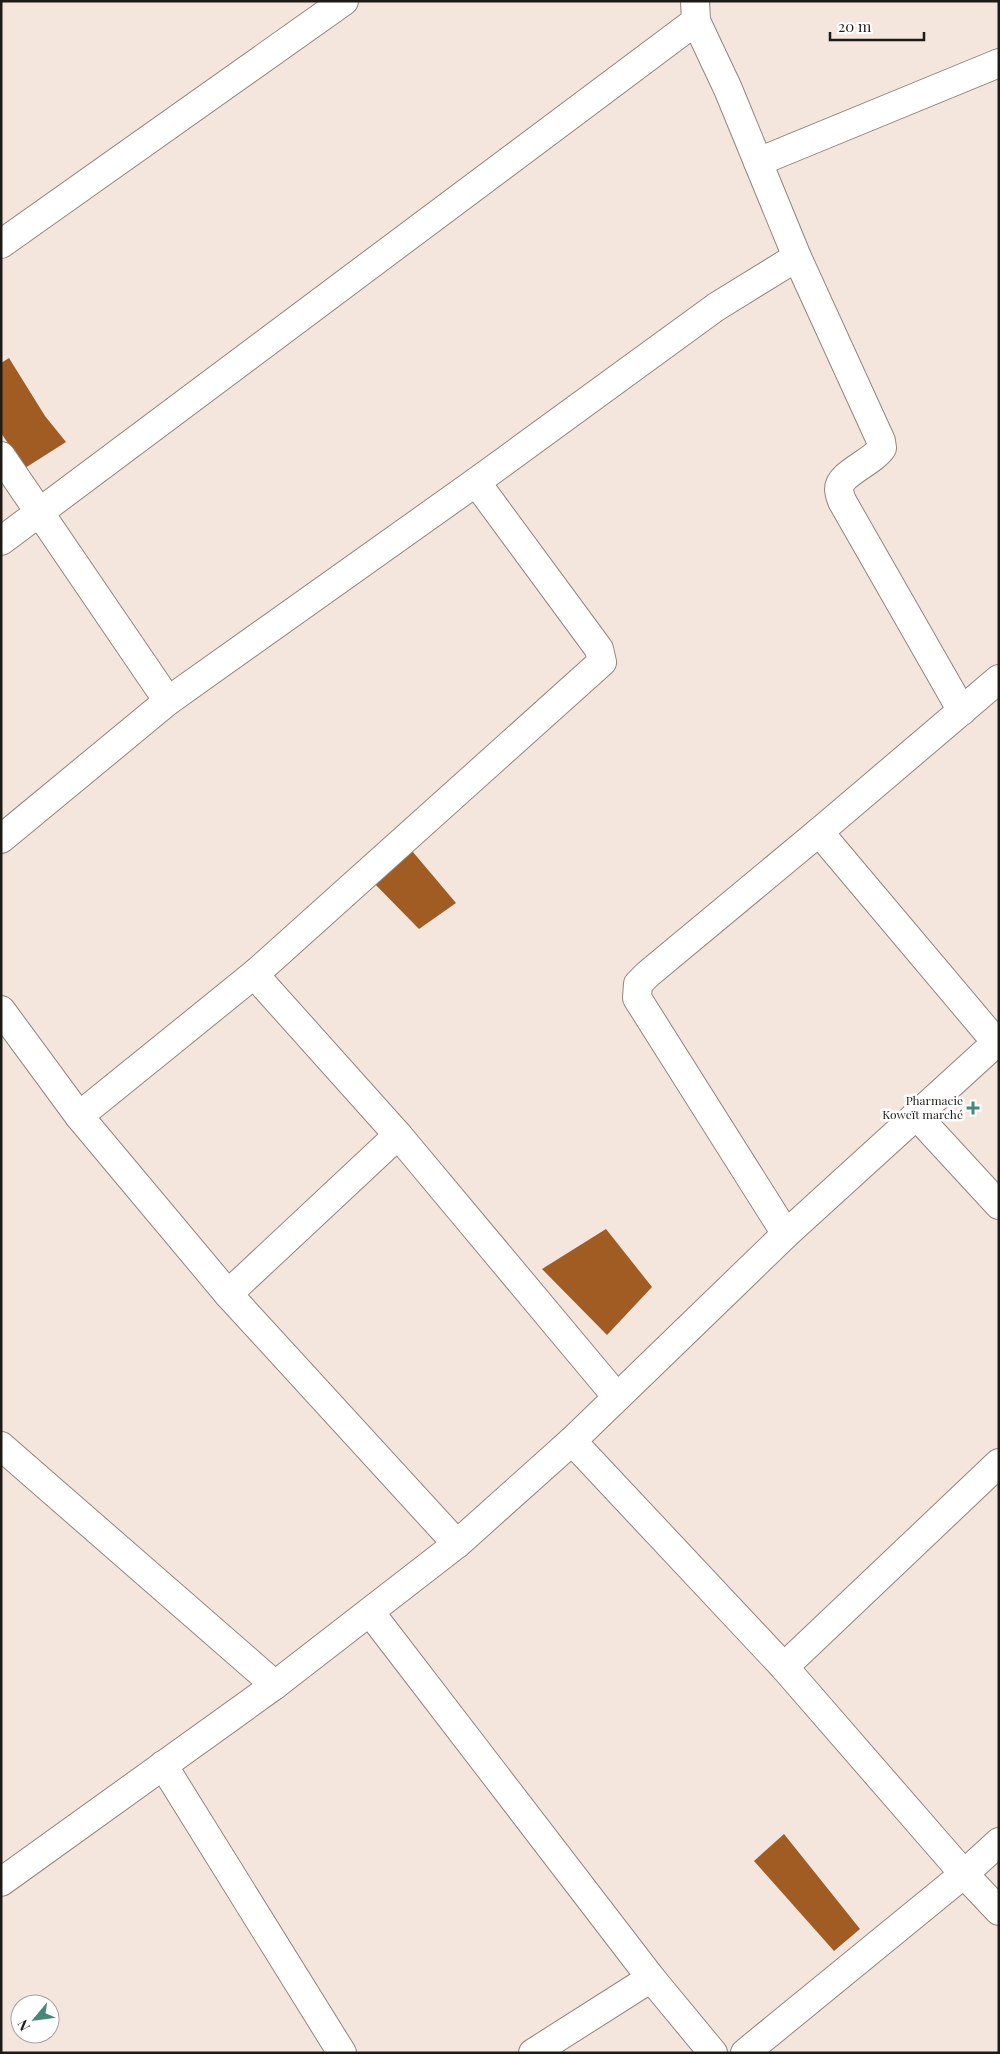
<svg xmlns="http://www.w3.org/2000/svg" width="1000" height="2054" font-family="'Playfair Display',serif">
<rect width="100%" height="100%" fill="#f4e6dd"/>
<g fill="#a05c23">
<polygon points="9,358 45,416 66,442 25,468 1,433 1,363"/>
<polygon points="407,845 456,903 419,929 370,879"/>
<polygon points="606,1229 652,1287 607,1335 542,1269"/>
<polygon points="784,1834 860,1929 834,1951 754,1861"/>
</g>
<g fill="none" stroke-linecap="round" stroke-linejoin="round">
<g stroke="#92867e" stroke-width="30">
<g id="minor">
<polyline points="695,1 696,21 728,89 797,257"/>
<polyline points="758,162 999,63"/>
<polyline points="1,244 344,1"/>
<polyline points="1,456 168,701"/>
<polyline points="1,541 696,21"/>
<polyline points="819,832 996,1042"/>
<path d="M1,839L168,701L476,482L716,307L797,257L881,441L882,448C873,462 839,474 839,489C839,493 841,498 842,501L962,711"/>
<polyline points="257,972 261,982 398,1135 617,1397"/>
<polyline points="1,1010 79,1116 228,1294 457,1544"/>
<polyline points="916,1115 999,1205"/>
<polyline points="79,1116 257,972 602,662 599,649 476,482"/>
<polyline points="786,1234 637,998 638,984 648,974 819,832 999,679"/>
<polyline points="228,1294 398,1135"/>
<polyline points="572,1441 784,1667 964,1874 999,1911"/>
<polyline points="1,1446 275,1685"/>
<polyline points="370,1612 651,1978"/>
<polyline points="784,1667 999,1463"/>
<polyline points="163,1765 342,2053"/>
<polyline points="1,1882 275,1685 457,1544 572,1441 786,1234 999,1040"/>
<polyline points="533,2053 651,1978 713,2053"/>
<polyline points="745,2053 964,1874 999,1842"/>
</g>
</g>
<use href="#minor" stroke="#fff" stroke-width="28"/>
</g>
<path fill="#46887a" stroke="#fff" stroke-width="2" d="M970.5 1100.5h5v5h5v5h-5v5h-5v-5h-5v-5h5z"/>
<g text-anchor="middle" stroke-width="5" stroke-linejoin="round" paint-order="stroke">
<g font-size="12" fill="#1e1a16" stroke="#fff" text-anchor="end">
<text x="963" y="1105">Pharmacie<tspan x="963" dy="14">Koweït marché</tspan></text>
</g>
</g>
<rect width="1000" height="2054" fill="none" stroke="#1e1a16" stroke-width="5"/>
<g transform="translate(35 2019) rotate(241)"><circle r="24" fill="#ffffff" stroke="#a5a3a2"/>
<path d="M0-4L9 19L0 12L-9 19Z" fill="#46887a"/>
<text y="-8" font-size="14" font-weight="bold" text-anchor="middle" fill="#1e1a16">N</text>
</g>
<path d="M830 32v8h94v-8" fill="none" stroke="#1e1a16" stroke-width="2.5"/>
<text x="838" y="32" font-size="15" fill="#1e1a16" stroke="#ffffff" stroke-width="4" paint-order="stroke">20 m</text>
</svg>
